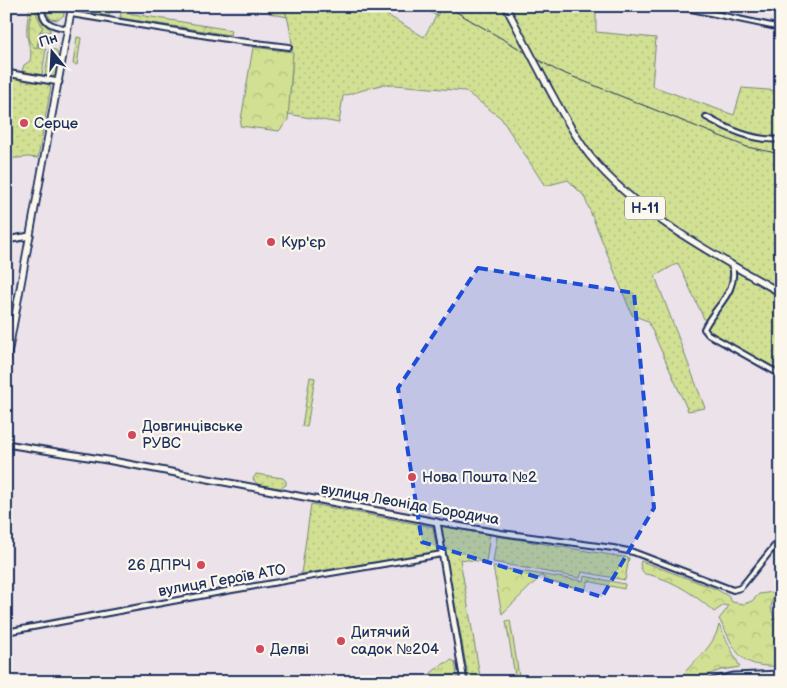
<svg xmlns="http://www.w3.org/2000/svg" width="787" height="688" font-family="'Balsamiq Sans',sans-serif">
<defs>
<pattern id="grass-dots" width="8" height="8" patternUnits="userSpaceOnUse" patternTransform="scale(1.25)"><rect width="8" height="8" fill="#d1e093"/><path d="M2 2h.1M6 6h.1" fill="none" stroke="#b3c081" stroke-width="1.8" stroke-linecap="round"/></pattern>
<pattern id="forest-crowns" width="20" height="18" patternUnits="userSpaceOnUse" patternTransform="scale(1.25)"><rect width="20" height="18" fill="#d1e093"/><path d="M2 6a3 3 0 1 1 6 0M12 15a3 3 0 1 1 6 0" fill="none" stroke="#b3c081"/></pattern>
<pattern id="park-tufts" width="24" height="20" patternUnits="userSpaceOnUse" patternTransform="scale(1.25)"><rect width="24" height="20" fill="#d1e093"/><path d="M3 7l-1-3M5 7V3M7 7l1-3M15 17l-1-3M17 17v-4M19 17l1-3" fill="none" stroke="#b3c081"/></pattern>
</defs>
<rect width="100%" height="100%" fill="#ece2e9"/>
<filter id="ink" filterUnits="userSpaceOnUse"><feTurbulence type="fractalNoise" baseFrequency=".02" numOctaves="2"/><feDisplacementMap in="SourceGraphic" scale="10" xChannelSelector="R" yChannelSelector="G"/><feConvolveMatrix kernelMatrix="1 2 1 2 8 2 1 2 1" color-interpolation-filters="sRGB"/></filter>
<g filter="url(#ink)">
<g fill="url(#grass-dots)" stroke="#768878">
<path d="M30,6H39C38,17 41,23 50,28V32L41,31L38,47L46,49L42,75L22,71L24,65L30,61C32,49 30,51 28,41C25,30 28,17 30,6Z"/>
<polygon points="48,6 64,6 64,15 58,20 51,19 47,13"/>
<path d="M283,6H372L424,37L441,8L439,6H596V32L656,38L652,86L734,115L742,88L781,91V375L708,334L704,329L706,323L678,263L655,276L705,408L688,411L648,321L632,315L584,196L568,180L545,186L501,118L465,91L384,84L343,96L339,123L288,114C291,79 298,40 283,6Z"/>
<polygon points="77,37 81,38 77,65 73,64"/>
<polygon points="49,49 56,50 58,55 55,75 51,77 45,76"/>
<polygon points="6,76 46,83 51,87 38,158 28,157 6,159"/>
<polygon points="310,377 315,378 307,427 302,426"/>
<polygon points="256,474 283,478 286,481 286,485 280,488 257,484 253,479"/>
<polygon points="311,504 433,527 437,552 301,574"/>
<polygon points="441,526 490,535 486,562 460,559 481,682 469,682"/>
<polygon points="497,536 629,558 625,580 582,572 580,578 493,562"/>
</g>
<g fill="url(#forest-crowns)" stroke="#768878">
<polygon points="92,6 111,6 109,16 91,13"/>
<polygon points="249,6 283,6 287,17 269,13 269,9 259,7 258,10 248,10"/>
<polygon points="419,6 439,6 441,8 437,16"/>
<polygon points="33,8 36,8 37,15 43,28 40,31 37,47 35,48 29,41 29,23"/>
<polygon points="121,12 231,30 230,35 120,18"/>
<polygon points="253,47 293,52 288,120 279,131 240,126"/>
<path d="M641,561L716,589L728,596L732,602L744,604L752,601L759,594L774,592L771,608L774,618L781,619V666C737,668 738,653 719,619L727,609L728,606L724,605L714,612C696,595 670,578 645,574C641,570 639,566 641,561Z"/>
<polygon points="493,567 583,581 584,576 625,584 624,589 588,581 585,590 544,580 542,575 502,614"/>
<polygon points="510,620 520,682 516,682 506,621"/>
<path d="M719,625L740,667L721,670L688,682L678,681C692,660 712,652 719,625Z"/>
</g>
<polygon fill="url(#park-tufts)" stroke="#768878" points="452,660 455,662 458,682 432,682 431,673 441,665"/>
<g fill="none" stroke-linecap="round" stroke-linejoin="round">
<g stroke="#1b2f5e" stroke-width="8">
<g id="street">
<path d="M42,6C41,24 53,26 68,29"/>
<polyline points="677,6 781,28"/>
<polyline points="71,14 239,41 289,47"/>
<path d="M706,117C728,129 755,142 781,139"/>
<path d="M732,265C739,292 714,307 704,329L708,334L781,375"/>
<polyline points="437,522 501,533 613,548 633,552 733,590 740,588 743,585 781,538"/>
<polyline points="6,632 232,590 442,554"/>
</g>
</g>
<g stroke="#1b2f5e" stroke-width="9">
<g id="secondary">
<polyline points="6,73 59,82"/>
<polyline points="6,240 30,236"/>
<polyline points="6,444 107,460 437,522 464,682"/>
<polyline points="708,682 734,676 781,674"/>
</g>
</g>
<g stroke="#1b2f5e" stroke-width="9">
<g id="primary">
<path d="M547,85C560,109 573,134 590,156C639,216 715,255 781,293"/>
<polyline points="6,365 72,6"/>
<polyline points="6,441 6,444"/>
</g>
</g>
<use href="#street" stroke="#fbf7ec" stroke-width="4"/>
<use href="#secondary" stroke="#fbf7ec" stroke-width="5"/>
<use href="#primary" stroke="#fbf7ec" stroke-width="5.5"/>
<polyline stroke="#1b2f5e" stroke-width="1" points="723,682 748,679 781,680"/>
<polyline stroke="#1b2f5e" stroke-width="1" points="446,6 556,70 747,147 781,154"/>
<g stroke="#1b2f5e" stroke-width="9" stroke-linecap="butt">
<polyline id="primary-bridge" points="507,9 547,85"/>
</g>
<use href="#primary-bridge" stroke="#fbf7ec" stroke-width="5.5"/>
</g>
</g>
<path fill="#1d4ed8" fill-opacity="0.2" stroke="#1d4ed8" stroke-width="4" stroke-dasharray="10 6" stroke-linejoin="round" d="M478,268L634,293L654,508L602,597L422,542L398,388Z"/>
<g fill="#d1495b" stroke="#fbf7ec" stroke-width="2">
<circle cx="24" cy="123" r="5"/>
<circle cx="271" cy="242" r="5"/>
<circle cx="132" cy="435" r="5"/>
<circle cx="412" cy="477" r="5"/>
<circle cx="201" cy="565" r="5"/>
<circle cx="341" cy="641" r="5"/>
<circle cx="260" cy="649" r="5"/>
</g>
<g text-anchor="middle" stroke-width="4.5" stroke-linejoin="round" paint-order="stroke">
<rect fill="#fbf7ec" stroke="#5e6b89" stroke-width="1" x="625" y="196.5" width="40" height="23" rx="4"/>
<g font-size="14" font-weight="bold" fill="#1b2f5e">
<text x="645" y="213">Н-11</text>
</g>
<g font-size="15" fill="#1b2f5e" stroke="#fbf7ec" text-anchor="start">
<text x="34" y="128">Серце</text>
<text x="281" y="247">Кур'єр</text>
<text x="142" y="431">Довгинцівське<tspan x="142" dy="17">РУВС</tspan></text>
<text x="422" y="482">Нова Пошта №2</text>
<text x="191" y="570" text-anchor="end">26 ДПРЧ</text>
<text x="351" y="637">Дитячий<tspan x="351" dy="17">садок №204</tspan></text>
<text x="270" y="654">Делві</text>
</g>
<g font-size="15" fill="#1b2f5e" stroke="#fbf7ec">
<text transform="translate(410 504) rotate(10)" y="5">вулиця Леоніда Бородича</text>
<text transform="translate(222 580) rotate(-10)" y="5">вулиця Героїв АТО</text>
</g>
</g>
<rect width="787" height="688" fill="none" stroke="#fbf7ec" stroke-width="25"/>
<rect x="12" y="12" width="762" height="663" fill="none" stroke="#1b2f5e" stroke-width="2" filter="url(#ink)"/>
<g transform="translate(52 52) rotate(342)" stroke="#fbf7ec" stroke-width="4" paint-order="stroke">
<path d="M0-4L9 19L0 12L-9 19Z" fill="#1b2f5e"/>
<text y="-8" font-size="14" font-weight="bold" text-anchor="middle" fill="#1b2f5e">Пн</text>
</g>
</svg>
